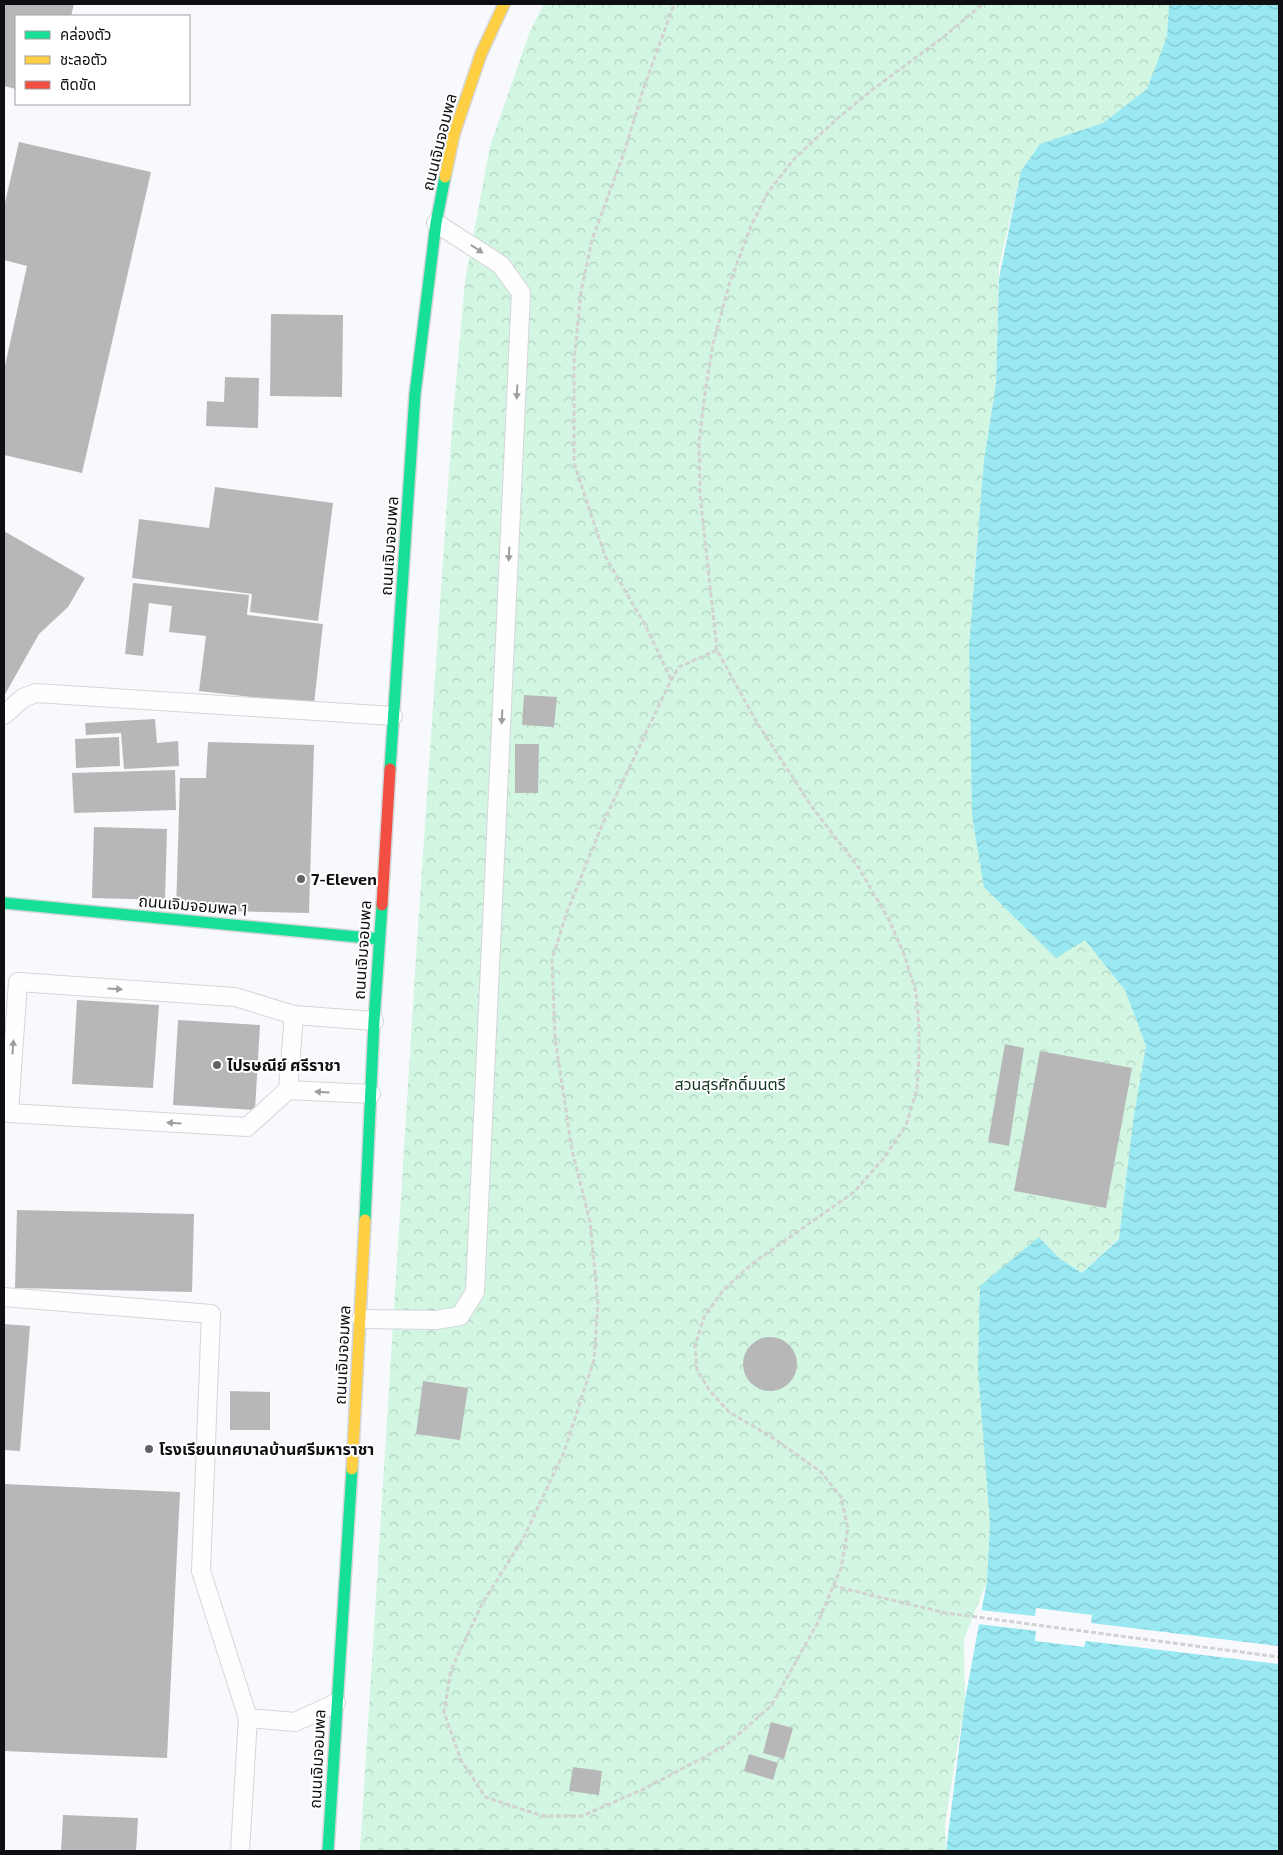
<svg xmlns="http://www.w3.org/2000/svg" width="1283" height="1855" font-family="'Exo 2','Noto Sans Thai',sans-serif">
<defs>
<pattern id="park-crowns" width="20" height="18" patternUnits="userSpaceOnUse" patternTransform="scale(1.25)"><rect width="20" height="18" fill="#d2f6e2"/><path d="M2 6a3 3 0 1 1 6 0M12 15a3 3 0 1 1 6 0" fill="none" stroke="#b3d2c1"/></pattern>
<pattern id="water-waves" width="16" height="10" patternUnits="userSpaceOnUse" patternTransform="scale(1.25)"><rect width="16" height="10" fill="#99e8f2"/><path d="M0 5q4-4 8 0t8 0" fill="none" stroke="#83c6cf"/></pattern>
</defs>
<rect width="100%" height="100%" fill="#f7f9fc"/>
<polygon fill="url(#park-crowns)" points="544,4 1169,4 1167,37 1148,89 1103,123 1040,144 1021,171 999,267 996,384 984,460 969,646 972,815 1085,940 1107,956 1125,990 1146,1046 1133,1121 1119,1238 1082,1273 1059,1258 1039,1237 990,1524 987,1581 964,1639 965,1700 945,1824 946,1851 360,1851 417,942 452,428 465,281 490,146 530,31"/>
<polygon fill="url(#water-waves)" points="1169,4 1279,4 1279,1851 946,1851 965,1700 987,1581 990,1524 978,1369 980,1286 1039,1237 1059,1258 1082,1273 1119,1239 1133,1121 1146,1046 1125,990 1085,940 1056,958 984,887 972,815 969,646 984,460 996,384 999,278 1021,171 1040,144 1103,123 1147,89 1167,37"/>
<polygon fill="#f7f9fc" points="1036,1608 1092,1615 1091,1623 1279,1646 1279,1664 1086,1641 1084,1647 1035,1641 1036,1631 978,1624 980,1610 1035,1616"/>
<g fill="#b8b7b8">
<polygon points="4,4 74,4 71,16 16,16 16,89 4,86"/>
<polygon points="19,142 151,172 82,473 4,455 4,370 27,266 4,260 4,207"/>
<polygon points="271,314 343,315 342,397 270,396"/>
<polygon points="225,377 259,378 258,428 206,426 207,401 224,402"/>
<polygon points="215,487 333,503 318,621 250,612 252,594 132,578 139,519 209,528"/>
<polygon points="4,531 85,578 68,607 39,634 4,696"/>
<polygon points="133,583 249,595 247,615 323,624 314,704 199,691 206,636 169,632 172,606 149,603 143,656 125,654"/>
<polygon points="524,695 557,697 554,727 522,725"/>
<polygon points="155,719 157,743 178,741 179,766 124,769 121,733 86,735 85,723"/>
<polygon points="119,737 120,766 76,768 75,739"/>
<polygon points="208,742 314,745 309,913 176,910 180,778 206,778"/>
<polygon points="515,744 539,744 538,793 515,793"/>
<polygon points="175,770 176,810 74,813 72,773"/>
<polygon points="94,827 167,829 165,900 92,898"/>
<polygon points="77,1000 159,1005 153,1088 72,1084"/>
<polygon points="178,1020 260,1025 255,1110 173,1105"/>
<polygon points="1005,1044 1024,1048 1009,1146 988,1142"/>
<polygon points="1040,1051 1132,1068 1106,1208 1014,1191"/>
<polygon points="17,1210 194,1214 192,1292 15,1288"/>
<polygon points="4,1324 30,1326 20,1451 4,1450"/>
<circle cx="770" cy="1364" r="27"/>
<polygon points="423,1381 468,1388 460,1440 416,1434"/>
<polygon points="230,1391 270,1392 270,1430 230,1430"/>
<polygon points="4,1484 180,1492 167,1758 4,1751"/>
<polygon points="771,1722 793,1728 784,1759 763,1753"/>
<polygon points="749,1754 778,1763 773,1780 744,1771"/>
<polygon points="573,1767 602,1771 599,1795 569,1791"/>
<polygon points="63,1815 138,1818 136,1851 61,1851"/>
</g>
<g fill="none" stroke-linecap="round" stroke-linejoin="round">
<g stroke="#d4d6da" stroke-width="20">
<g id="lane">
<polyline points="4,715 23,698 36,693 393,716"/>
<polyline points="288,1090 294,1015"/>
<polyline points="371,1094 288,1090 247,1127 9,1113 18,982 235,997 294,1015 374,1021"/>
<polyline points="4,1297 211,1314 201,1571 248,1718"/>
<polyline points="361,1319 436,1320 460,1316 475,1292 521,293 501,265 436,223"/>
<polyline points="240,1851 248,1718 295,1722 336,1703"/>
</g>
</g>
<g stroke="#d4d6da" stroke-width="14">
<g id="fast">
<polyline points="390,769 415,394 436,223 445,177"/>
<polyline points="4,903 379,939"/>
<polyline points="365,1220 374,1021 382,905"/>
<polyline points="328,1851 352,1469"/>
</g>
</g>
<g stroke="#d4d6da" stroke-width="14">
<g id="slow">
<polyline points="445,177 454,134 481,54 504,4"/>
<polyline points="352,1469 365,1220"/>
</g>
</g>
<g stroke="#d4d6da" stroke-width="14">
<polyline id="jam" points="382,905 390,769"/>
</g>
<g stroke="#d2d2d2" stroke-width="3" stroke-dasharray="5 2.5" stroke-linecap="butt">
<polyline points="717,650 679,667 671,680 602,825 567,912 552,959 555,1038 572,1150 590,1222 598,1303 594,1360 564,1452 524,1537 482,1604 451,1670 444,1712 461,1760 485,1797 543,1816 582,1816 644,1789 725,1746 771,1706 817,1624 841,1568 848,1528 841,1497 821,1472 773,1438 729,1412 710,1391 697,1370 695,1346 704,1317 724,1289 753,1263 854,1192 884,1158 906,1125 917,1089 919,1056 919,1026 916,992 904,954 889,920 859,868 812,807 756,721 717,650 700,494 699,442 705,393 713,344 729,285 751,226 768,192 795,158 838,118 872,90 942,38 983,4"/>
<polyline points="671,679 645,625 605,556 574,463 574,362 581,292 592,240 624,153 643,90 674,4"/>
<polyline points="833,1586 946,1613 1279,1657"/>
</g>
<use href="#lane" stroke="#fefeff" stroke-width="18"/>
<use href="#fast" stroke="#16e098" stroke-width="11"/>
<use href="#slow" stroke="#ffcf43" stroke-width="11"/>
<use href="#jam" stroke="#f24e42" stroke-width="11"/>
</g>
<defs><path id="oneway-solid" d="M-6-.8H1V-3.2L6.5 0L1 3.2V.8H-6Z" transform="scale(1.25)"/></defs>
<g fill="#9e9ea1">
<use href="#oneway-solid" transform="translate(477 249) rotate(34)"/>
<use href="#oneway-solid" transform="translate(517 392) rotate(93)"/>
<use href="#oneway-solid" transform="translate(509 554) rotate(93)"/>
<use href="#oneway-solid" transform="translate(502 717) rotate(93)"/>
<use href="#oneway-solid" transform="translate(115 989) rotate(4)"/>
<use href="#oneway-solid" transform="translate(13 1047) rotate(-86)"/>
<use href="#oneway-solid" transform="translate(322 1092) rotate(-177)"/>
<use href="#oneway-solid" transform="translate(174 1123) rotate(-177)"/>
</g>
<g fill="#606165" stroke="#fff" stroke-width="2">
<circle cx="301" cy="879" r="5"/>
<circle cx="217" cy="1065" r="5"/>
<circle cx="149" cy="1449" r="5"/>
</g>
<g text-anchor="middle" stroke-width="4" stroke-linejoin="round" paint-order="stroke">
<g font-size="16" fill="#0e0f13" stroke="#fff">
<text transform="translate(439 142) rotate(-76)" y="6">ถนนเจิมจอมพล</text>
<text transform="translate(389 546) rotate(-86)" y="6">ถนนเจิมจอมพล</text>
<text transform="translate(193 905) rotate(5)" y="6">ถนนเจิมจอมพล 1</text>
<text transform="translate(362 950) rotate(-86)" y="6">ถนนเจิมจอมพล</text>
<text transform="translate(342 1355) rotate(-87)" y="6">ถนนเจิมจอมพล</text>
<text transform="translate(317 1759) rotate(-87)" y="6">ถนนเจิมจอมพล</text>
</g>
<g font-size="16" font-weight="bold" fill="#0e0f13" stroke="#fff" text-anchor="start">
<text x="311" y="885">7-Eleven</text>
<text x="227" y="1071">ไปรษณีย์ ศรีราชา</text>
<text x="159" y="1455">โรงเรียนเทศบาลบ้านศรีมหาราชา</text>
</g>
<g font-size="16" fill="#143724" stroke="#fff">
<text x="730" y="1090">สวนสุรศักดิ์มนตรี</text>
</g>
</g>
<rect width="1283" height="1855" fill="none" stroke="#0e0f13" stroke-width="10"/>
<rect x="15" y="15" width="175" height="90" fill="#ffffff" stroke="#9f9fa1"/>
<rect x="25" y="31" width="25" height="8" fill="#16e098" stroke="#9f9fa1"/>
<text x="60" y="40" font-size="15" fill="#0e0f13">คล่องตัว</text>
<rect x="25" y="56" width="25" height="8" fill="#ffcf43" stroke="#9f9fa1"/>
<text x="60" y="65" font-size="15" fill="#0e0f13">ชะลอตัว</text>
<rect x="25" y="81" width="25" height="8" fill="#f24e42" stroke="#9f9fa1"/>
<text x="60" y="90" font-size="15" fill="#0e0f13">ติดขัด</text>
</svg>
